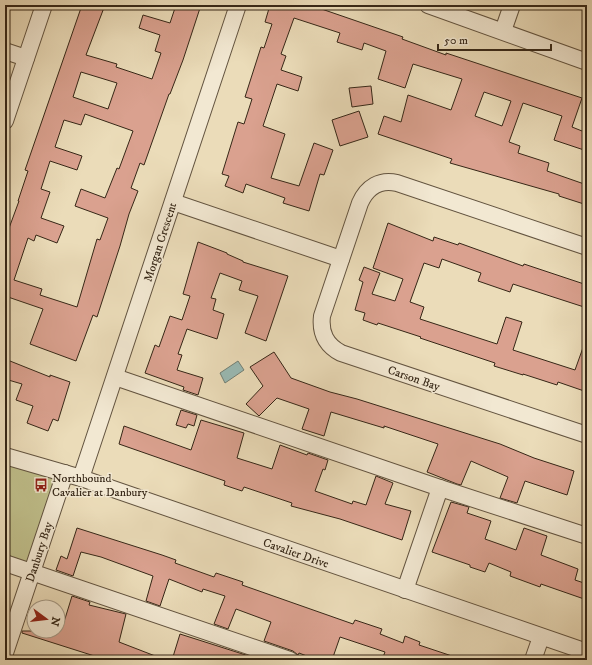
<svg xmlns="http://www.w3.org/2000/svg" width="592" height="665" font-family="'IM FELL DW Pica',serif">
<rect width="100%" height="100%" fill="#ebdcb9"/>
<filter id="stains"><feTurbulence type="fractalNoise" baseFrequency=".005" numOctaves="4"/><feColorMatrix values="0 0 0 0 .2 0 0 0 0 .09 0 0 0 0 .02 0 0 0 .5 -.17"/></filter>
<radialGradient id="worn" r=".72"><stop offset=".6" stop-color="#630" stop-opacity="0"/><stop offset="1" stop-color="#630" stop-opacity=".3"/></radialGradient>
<polygon fill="#bfbe8a" stroke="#7a7250" points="5,456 65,473 32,572 5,563"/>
<polygon fill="#99bab4" stroke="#717f75" points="238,361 244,370 225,383 220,373"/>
<g fill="#daa18f" stroke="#362717" fill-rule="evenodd">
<path d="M82,5H105L86,55L117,64L116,67L152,79L161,53L155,51L160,35L139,28L143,15L170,23L176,5H201L183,60L170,94H169L144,165L140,163L131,188L138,191L129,214L120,246L97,317L93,315L76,361L30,344L43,309L8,297L7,302L5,301V239L19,201H18L28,171L25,170ZM81,72L117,83L108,109L73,97ZM85,114L133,131L119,169L117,168L105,198L81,189L75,206L108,218L100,240L97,239L77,307L40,295L42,289L14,280L28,238L34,241L36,235L57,243L64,226L41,218L50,192L41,189L50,161L77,170L82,156L55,147L64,120L81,125Z"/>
<path d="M270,5H310L403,37L402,39L446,55V53L582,98L572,127L587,133V151L554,140L562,116L523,103L509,142L520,146L518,153L549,163L547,171L587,185V205L559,196V194L450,163L452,159L378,134L384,116L401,122L408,95L451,110L462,79L413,64L405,88L378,79L386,51L364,43L362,50L337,42L340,33L294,18L281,54L286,56L281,70L302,77L298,91L277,84L263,126L285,134L271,178L299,186L314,143L333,150L324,175L320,174L309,211L283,203L285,198L246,184L243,193L225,186L229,176L222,174L238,122L244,124L252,99L245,97L261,47L264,48L272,24L265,22ZM484,92L511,101L502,126L475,116Z"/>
<polygon points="371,86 373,104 352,107 349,88"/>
<polygon points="359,111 368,137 340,146 332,120"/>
<polygon points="388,223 433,241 434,237 458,245 459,243 523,266 524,264 587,285 587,299 584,307 513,284 510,292 478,281 481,273 442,259 439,268 424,263 410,302 424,307 420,319 497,344 506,317 522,322 513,350 575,370 585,342 587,343 587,392 558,382 557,385 523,374 523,375 494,366 495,363 420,338 421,337 378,323 377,325 363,320 365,313 355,310 363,282 359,280 364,267 380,273 372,294 395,301 403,279 373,268"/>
<polygon points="198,242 227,253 227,254 243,261 243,262 288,276 266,341 245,333 258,296 239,290 242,281 220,273 211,298 216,299 213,310 224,314 217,339 187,329 178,354 182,355 177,370 203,378 198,395 183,390 184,387 145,373 155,345 159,347 170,316 182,320 190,296 183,294"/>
<polygon points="274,352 291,378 330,392 357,399 500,444 534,458 574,471 567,495 525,481 517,503 500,498 508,477 471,461 461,485 457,484 427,472 438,444 384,426 384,428 331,412 324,436 302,429 309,409 277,398 259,416 246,404 263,386 250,367"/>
<polygon points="5,359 50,377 50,375 70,382 58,421 53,419 48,431 27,423 33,406 16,400 22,384 5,379"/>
<polygon points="181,410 197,415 194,426 188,424 186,428 176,425"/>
<polygon points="201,420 244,433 237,458 272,469 280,445 307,455 308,453 328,460 325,470 323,469 315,491 352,504 353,501 366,505 376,476 393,483 385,504 411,511 402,540 340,519 291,506 292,503 244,487 242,491 224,485 225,481 119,444 124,426 191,450"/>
<polygon points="451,502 469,507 467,513 491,521 485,539 516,550 524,528 547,536 541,555 578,569 575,580 587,584 587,600 541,584 540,587 510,576 511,572 489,563 485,572 470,567 470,565 432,552"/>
<polygon points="77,528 162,555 176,560 175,563 214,577 216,573 243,582 242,585 353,624 355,620 382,629 380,634 403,643 405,636 420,642 419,645 458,658 458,660 390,660 383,657 385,652 340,637 332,660 317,660 299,653 298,655 293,651 264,641 271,622 236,609 228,629 214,624 225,596 203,589 202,592 169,579 160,606 146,601 153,576 101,557 81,552 73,576 56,570 61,556 67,559"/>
<polygon points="72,596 90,602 89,605 126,614 119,642 163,659 163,660 107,660 22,633 22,631 58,631 58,620 64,622"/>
<polygon points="180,634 252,657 252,660 172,660"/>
</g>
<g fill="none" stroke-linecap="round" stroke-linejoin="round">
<g stroke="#635440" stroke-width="18">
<g id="minor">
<polyline points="428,5 587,62"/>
<polyline points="503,31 512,5"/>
<polyline points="5,51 26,58"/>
<polyline points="5,121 44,5"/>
<polyline points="173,202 341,259"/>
<path d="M587,247L397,183C380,179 367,187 360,203L322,316C320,333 326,345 341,353L587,435"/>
<polyline points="115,377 440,488 587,536"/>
<polyline points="5,456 81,478 587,652"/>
<polyline points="81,478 238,5"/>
<polyline points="5,563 290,660"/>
<polyline points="405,590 440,488"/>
<polyline points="5,653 65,473"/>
<polyline points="533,660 541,637"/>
</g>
</g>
<use href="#minor" stroke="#f2e8d2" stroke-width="16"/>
</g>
<defs>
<g id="bus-bare" transform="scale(1.08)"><path d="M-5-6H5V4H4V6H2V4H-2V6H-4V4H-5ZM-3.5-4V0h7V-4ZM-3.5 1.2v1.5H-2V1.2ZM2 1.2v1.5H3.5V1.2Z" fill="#8f2418" stroke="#f2e8d2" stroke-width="2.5" paint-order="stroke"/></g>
</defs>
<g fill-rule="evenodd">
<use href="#bus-bare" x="41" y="485"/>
</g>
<g text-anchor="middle" stroke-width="3" stroke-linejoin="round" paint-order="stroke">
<g font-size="12" fill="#362717" stroke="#f2e8d2">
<text transform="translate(160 242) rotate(-72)" y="4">Morgan Crescent</text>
<text transform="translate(414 378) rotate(19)" y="4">Carson Bay</text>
<text transform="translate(39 552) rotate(-72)" y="4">Danbury Bay</text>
<text transform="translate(296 553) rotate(19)" y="4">Cavalier Drive</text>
</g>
<g font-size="12" fill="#362717" stroke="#f2e8d2" text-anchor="start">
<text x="52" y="482">Northbound<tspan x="52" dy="14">Cavalier at Danbury</tspan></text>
</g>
</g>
<rect width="592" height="665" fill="none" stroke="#ebdcb9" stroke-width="20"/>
<rect x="6" y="6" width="580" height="653" fill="none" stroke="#362717" stroke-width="2"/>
<rect x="10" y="10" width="572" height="645" fill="none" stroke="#362717"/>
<g transform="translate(46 619) rotate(105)"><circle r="19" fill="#f2e8d2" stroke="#a79b87"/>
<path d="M0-3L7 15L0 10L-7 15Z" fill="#8f2418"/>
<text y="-6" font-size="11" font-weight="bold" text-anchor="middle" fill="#362717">N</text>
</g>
<path d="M438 44v6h113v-6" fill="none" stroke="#362717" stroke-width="2"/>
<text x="444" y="44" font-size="12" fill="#362717" stroke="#f2e8d2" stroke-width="3" paint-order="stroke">50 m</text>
<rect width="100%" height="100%" filter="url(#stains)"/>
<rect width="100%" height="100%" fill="url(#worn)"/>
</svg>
